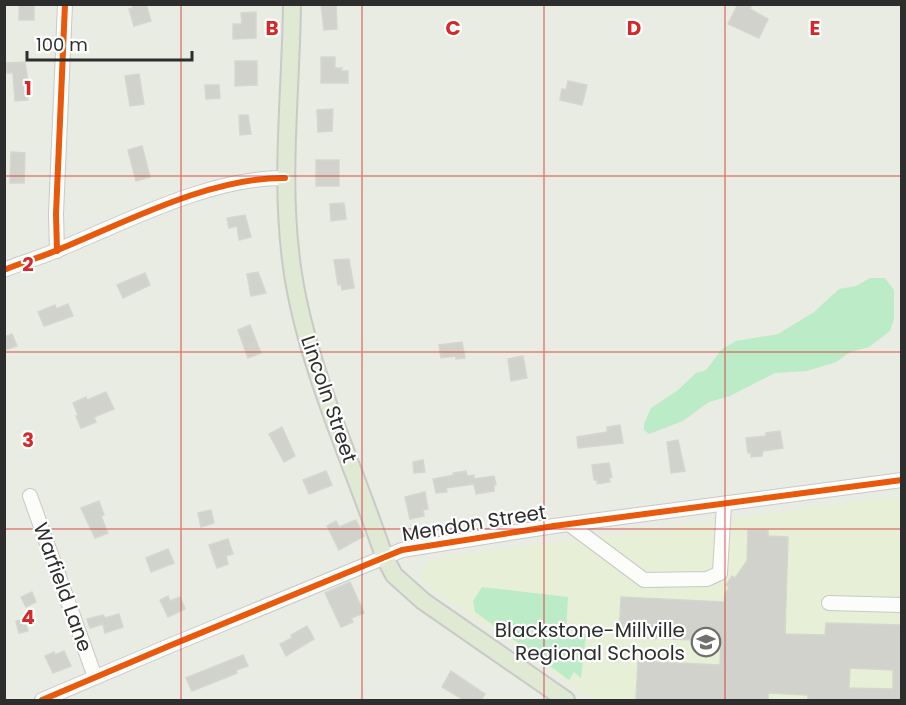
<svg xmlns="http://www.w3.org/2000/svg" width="906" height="705" font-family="Poppins,sans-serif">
<rect width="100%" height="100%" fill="#e9ece2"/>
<polygon fill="#e7efd6" points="901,496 901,700 594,700 425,584 421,577 424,566 428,562 446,557"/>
<g fill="#bcebc8">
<polygon points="870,278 885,278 894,290 894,319 890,331 869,347 850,352 836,362 807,371 775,373 730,396 709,402 683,421 649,434 644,430 644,424 651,408 678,390 696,373 706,370 722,349 736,341 778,334 814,312 839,289 856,286"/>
<polygon points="482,587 568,597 566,633 586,634 581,678 574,672 569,680 475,612 473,601"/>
</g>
<g fill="#d0d2cb" stroke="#d4d7ce" stroke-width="1.5" fill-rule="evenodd">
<rect x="19" y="4" width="15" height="16"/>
<polygon points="132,4 146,4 151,21 134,26 129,9 133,8"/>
<polygon points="321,4 336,4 337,29 324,30"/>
<polygon points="738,4 752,4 750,9 768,19 759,38 728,24"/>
<polygon points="256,12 256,38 233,39 233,24 242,24 241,13"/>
<polygon points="321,57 335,57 335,68 342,68 341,71 348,71 348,83 321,83"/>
<polygon points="235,61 257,61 257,85 235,86"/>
<polygon points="25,62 29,88 27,88 28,100 15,101 13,73 7,73 6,63"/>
<polygon points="139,74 144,104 130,106 125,76"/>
<polygon points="568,81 587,85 582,105 560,100 562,89 566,90"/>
<polygon points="205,85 219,85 220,98 206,99"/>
<polygon points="333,109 332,131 318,132 317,110"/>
<polygon points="239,115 248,115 251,134 240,135"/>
<polygon points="142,146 150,177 136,181 128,150"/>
<polygon points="11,152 25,153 24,183 10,183"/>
<rect x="316" y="160" width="23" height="26"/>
<polygon points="344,203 346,219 331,221 330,204"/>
<polygon points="245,215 251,237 239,240 237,226 229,228 227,218"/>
<polygon points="349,259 354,288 342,290 341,284 338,285 334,260"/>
<polygon points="258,272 266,293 251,296 247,274"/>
<polygon points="145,273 150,285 123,298 117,285"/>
<polygon points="68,304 73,316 44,326 38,312 55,305 56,309"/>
<polygon points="250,325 261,353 248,358 238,330"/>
<polygon points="12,334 17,346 4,350 4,337"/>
<polygon points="462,342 465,358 456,359 456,356 441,358 439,345"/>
<polygon points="523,356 527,378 511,381 508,359"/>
<polygon points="106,392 114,409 94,417 96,422 81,428 76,416 78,415 73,403 86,397 87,400"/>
<polygon points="620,425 623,443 578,448 577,437 607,432 607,427"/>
<polygon points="282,427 295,456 284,462 269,434"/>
<polygon points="780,431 783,448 763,451 762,456 751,457 751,453 748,453 746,438 766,436 766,433"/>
<polygon points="678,440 685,471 671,473 667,442"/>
<polygon points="423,460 425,472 414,473 413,462"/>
<polygon points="609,463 612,477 609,478 610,482 597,484 597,480 594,480 592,465"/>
<polygon points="326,471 332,485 309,494 303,480"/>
<polygon points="466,471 467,476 474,475 474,479 494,476 496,485 494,485 494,491 476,494 474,484 446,488 447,492 436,493 433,479 454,475 453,473"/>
<polygon points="425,492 428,509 423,510 424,516 410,519 405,497"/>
<polygon points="99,501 104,515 101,516 108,533 95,538 81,508"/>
<polygon points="211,510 214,523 201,527 198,513"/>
<polygon points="356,520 364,536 339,550 327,526 336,521 339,527"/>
<path d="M748,530H768V536L788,537L785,634L825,635L826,623L902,625V700H808V695L768,693V700H636L638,661L720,665L721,641L619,637L621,597L724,602L725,594L729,587L726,585L732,576L735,578L747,561ZM850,668L893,670V689L849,688Z"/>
<polygon points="228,539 233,554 226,556 228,564 217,568 209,545"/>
<polygon points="168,549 174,563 151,572 146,558"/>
<polygon points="350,582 364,613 351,618 353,622 341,627 325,593"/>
<polygon points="32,592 36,602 26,607 21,597"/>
<polygon points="168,596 170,601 180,597 185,609 168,617 160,600"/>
<polygon points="119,614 123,627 105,633 103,624 90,628 87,619 103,615 105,618"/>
<polygon points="25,619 28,631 19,633 16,621"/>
<polygon points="307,626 314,639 286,656 280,644 292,638 291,635"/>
<polygon points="64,651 71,666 53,673 45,656 54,652 55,655"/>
<polygon points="243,655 248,666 236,670 237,673 192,691 186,678"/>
<polygon points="451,671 485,694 481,700 464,700 442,687"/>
</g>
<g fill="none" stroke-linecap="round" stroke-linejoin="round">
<g stroke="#c9c9c8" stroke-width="16">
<g id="minor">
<polyline points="57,251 56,214 65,4"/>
<path d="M4,270C23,262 42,257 60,249C128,221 211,177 285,178"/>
<polyline points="30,496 95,677"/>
<polyline points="569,524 644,580 707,579 720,573 724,504"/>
<polyline points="829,603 902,605"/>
<polyline points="42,700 169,646 402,550 554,526 902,480"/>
</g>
</g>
<g stroke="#c9cac7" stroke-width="20">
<path id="major" d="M292,4C291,95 279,183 293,274C308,370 353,464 384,556L394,575L423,601L566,700"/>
</g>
<use href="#minor" stroke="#fcfcfb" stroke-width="14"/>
<use href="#major" stroke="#e0e9d4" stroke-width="16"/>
<g stroke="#fff" stroke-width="10">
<g id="cycleway">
<polyline points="57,251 56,214 65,4"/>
<path d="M4,270C23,262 42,257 60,249C128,221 211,177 285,178"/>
<polyline points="42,700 169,646 402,550 554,526 902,480"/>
</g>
</g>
<use href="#cycleway" stroke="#e8590c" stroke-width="6"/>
</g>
<path fill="none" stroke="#d62828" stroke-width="1.5" stroke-opacity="0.55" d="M181,4V700M362,4V700M544,4V700M725,4V700M4,176H902M4,352H902M4,529H902"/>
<defs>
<g id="school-ring" transform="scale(1.5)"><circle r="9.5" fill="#fff" stroke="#6f706c" stroke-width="1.5"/><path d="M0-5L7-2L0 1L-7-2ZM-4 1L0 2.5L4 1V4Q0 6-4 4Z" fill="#6f706c"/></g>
</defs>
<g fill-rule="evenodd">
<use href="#school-ring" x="706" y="642"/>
</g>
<g text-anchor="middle" stroke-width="4.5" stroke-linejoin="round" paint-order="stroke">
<g font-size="20" fill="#2d2d2d" stroke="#fff">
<text transform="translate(329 399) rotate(71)" y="7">Lincoln Street</text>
<text transform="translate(474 523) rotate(-9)" y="7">Mendon Street</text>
<text transform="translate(63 587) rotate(70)" y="7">Warfield Lane</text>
</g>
<g font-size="20" fill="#2d2d2d" stroke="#fff" text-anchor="end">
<text x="685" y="637">Blackstone-Millville<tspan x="685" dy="23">Regional Schools</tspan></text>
</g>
</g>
<g font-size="20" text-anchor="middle" font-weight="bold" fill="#d62828" stroke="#fff" stroke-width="4.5" stroke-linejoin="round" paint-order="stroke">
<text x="272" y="35">B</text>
<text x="453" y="35">C</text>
<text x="634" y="35">D</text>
<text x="815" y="35">E</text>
<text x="28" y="95">1</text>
<text x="28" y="271">2</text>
<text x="28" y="447">3</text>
<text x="28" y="624">4</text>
</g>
<rect width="906" height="705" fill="none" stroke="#2d2d2d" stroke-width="12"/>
<path d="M27 51v9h165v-9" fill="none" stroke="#2d2d2d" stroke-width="3"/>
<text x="36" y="51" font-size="18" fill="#2d2d2d" stroke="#ffffff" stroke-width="4.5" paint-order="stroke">100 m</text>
</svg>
